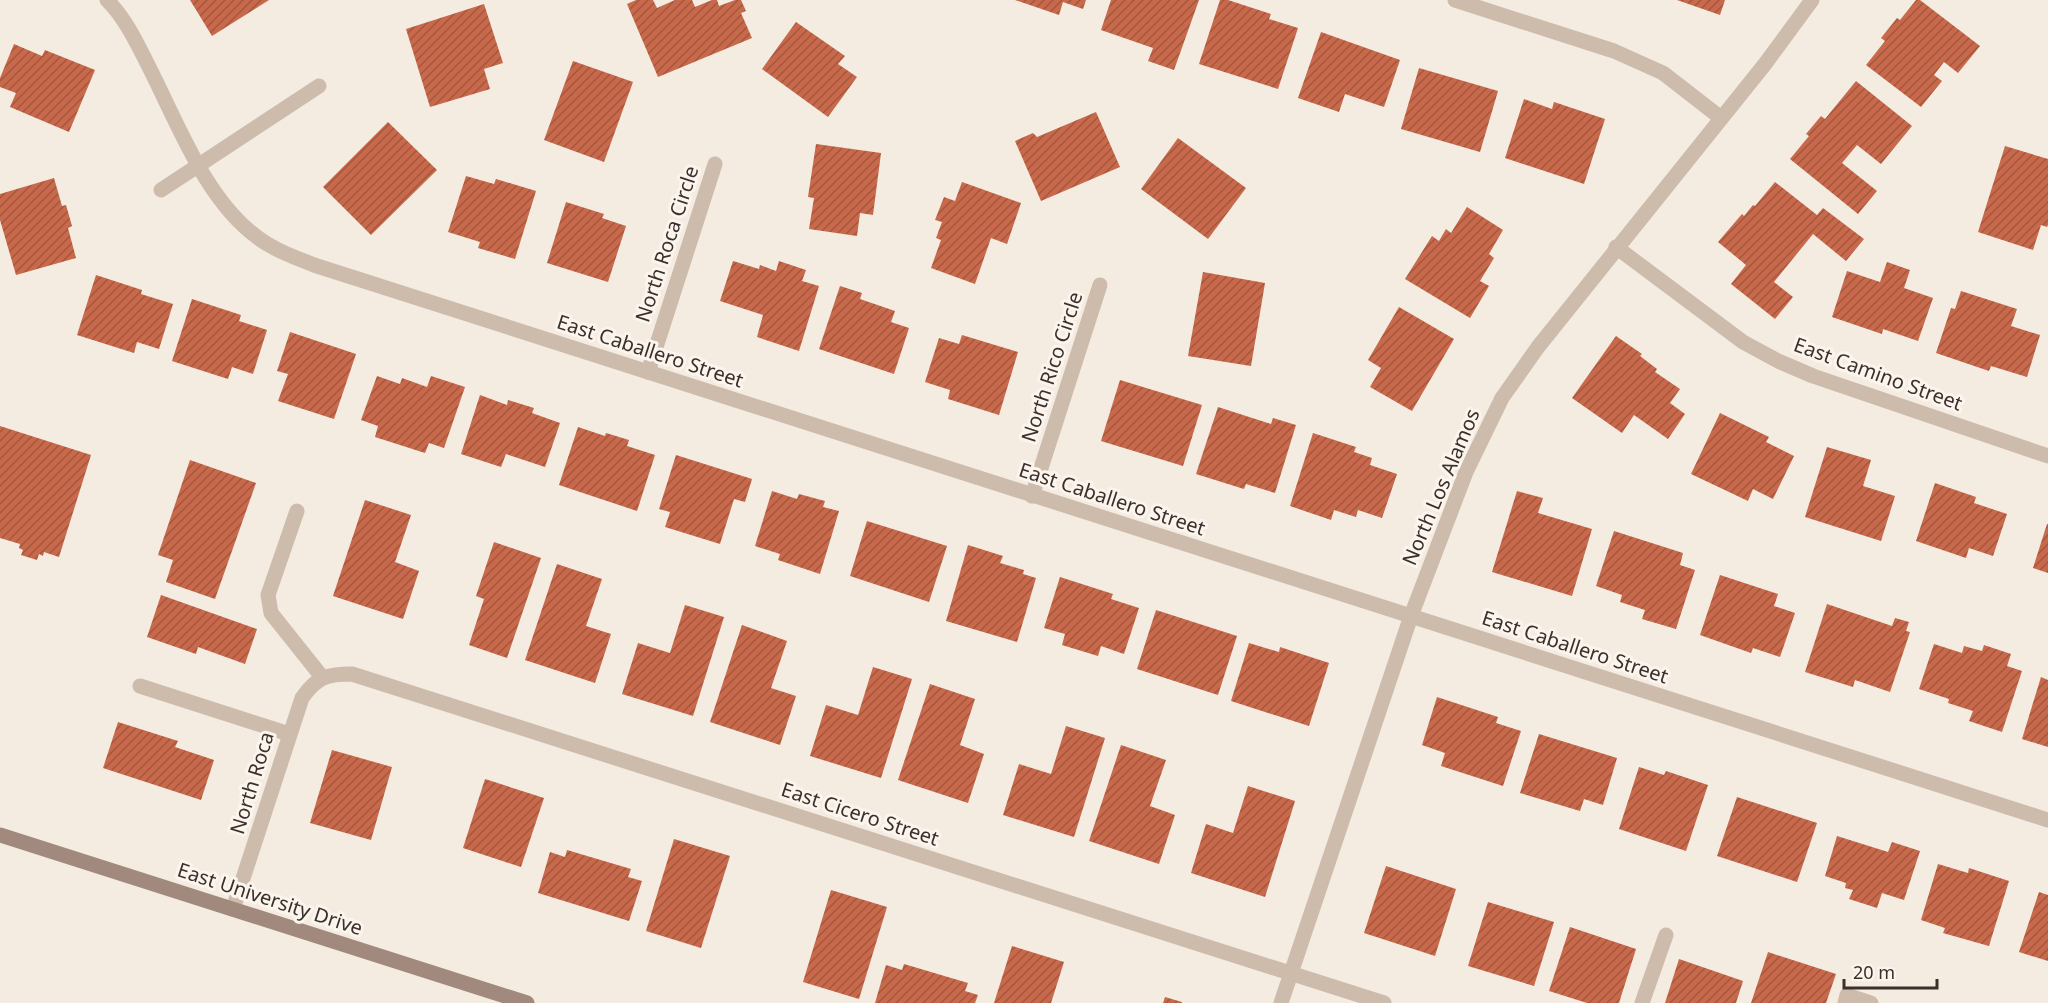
<svg xmlns="http://www.w3.org/2000/svg" width="2048" height="1003" font-family="'Noto Sans',sans-serif">
<defs>
<pattern id="building-hatch" width="6" height="6" patternUnits="userSpaceOnUse" patternTransform="scale(1.5)"><rect width="6" height="6" fill="#c8694b"/><path d="M-1 1l2-2M0 6l6-6M5 7l2-2" fill="none" stroke="#a4573f"/></pattern>
</defs>
<rect width="100%" height="100%" fill="#f4ebe1"/>
<g fill="url(#building-hatch)">
<polygon points="190,0 269,0 212,36"/>
<polygon points="636,0 653,0 657,8 675,0 692,0 695,7 712,0 717,0 719,6 735,0 741,0 746,11 741,13 752,38 658,77 627,4"/>
<polygon points="1015,0 1086,0 1083,9 1063,2 1059,15"/>
<polygon points="1111,0 1199,0 1174,70 1148,61 1153,48 1101,30"/>
<polygon points="1220,0 1228,0 1271,14 1269,19 1298,28 1278,89 1199,64"/>
<polygon points="1677,0 1725,0 1720,15"/>
<polygon points="1916,0 1920,0 1980,46 1958,73 1944,62 1934,75 1942,81 1921,107 1866,65 1885,41 1881,38 1897,18 1900,20"/>
<polygon points="484,4 503,63 484,69 490,89 430,107 406,29"/>
<polygon points="796,22 845,56 838,64 857,77 828,117 762,69"/>
<polygon points="1321,32 1400,60 1384,107 1345,94 1339,112 1298,98"/>
<polygon points="14,44 42,56 45,50 95,70 69,132 10,107 16,93 0,87 0,78"/>
<polygon points="573,61 633,82 604,162 544,140"/>
<polygon points="1419,68 1498,91 1480,152 1401,129"/>
<polygon points="1856,81 1912,126 1881,164 1857,145 1842,163 1877,191 1858,214 1790,159 1809,136 1806,134 1821,116 1825,119"/>
<polygon points="1524,99 1552,109 1554,102 1605,119 1584,184 1505,158"/>
<polygon points="1096,112 1120,167 1041,201 1015,141 1033,133 1037,137"/>
<polygon points="388,122 437,170 371,235 323,187"/>
<polygon points="1178,138 1246,188 1208,239 1141,189"/>
<polygon points="816,144 881,153 873,215 860,213 857,236 809,229 814,198 808,197"/>
<polygon points="2005,146 2048,159 2048,225 2047,227 2041,225 2033,250 1978,232"/>
<polygon points="466,176 494,184 496,179 536,191 515,259 478,248 480,242 448,232"/>
<polygon points="54,178 62,206 66,205 72,226 68,228 76,258 16,275 0,220 0,194"/>
<polygon points="962,182 1021,203 1007,244 991,238 975,284 931,268 941,240 936,238 942,222 935,220 944,197 955,201"/>
<polygon points="1775,182 1817,215 1823,208 1864,239 1846,261 1813,234 1774,282 1793,297 1775,319 1731,284 1746,265 1718,242 1742,214 1744,216 1753,205 1755,206"/>
<polygon points="566,202 604,214 602,218 626,226 608,282 547,263"/>
<polygon points="1467,207 1503,230 1489,254 1494,258 1480,281 1489,286 1470,318 1405,279 1432,236 1439,241 1446,229 1451,233"/>
<polygon points="733,261 759,269 760,265 776,271 779,261 806,270 802,281 819,286 799,351 757,337 763,315 720,301"/>
<polygon points="1887,262 1910,270 1904,288 1933,298 1918,341 1883,329 1882,334 1832,317 1847,271 1880,282"/>
<polygon points="1203,272 1265,283 1251,366 1188,356"/>
<polygon points="96,275 142,290 141,294 173,304 159,349 137,342 134,353 77,335"/>
<polygon points="840,286 862,293 860,299 895,311 891,322 909,328 894,374 819,349"/>
<polygon points="1961,291 2017,309 2011,326 2040,335 2027,377 1991,366 1989,371 1936,353 1951,308 1955,309"/>
<polygon points="192,299 241,315 239,321 267,330 253,374 232,367 228,379 172,361"/>
<polygon points="1399,307 1454,339 1412,411 1370,387 1381,368 1368,360"/>
<polygon points="290,332 356,354 334,419 278,401 288,374 277,371"/>
<polygon points="962,335 1018,352 999,415 948,399 950,390 925,382 939,338 959,344"/>
<polygon points="1616,336 1642,354 1640,356 1657,369 1655,372 1680,389 1670,403 1685,414 1668,439 1634,415 1622,433 1572,398"/>
<polygon points="377,376 400,384 402,378 427,387 431,376 465,387 444,448 429,443 425,453 375,437 378,426 361,420"/>
<polygon points="1120,380 1202,405 1183,466 1101,441"/>
<polygon points="480,395 507,405 508,400 534,408 532,413 560,423 545,467 506,454 501,467 461,454"/>
<polygon points="1218,407 1271,424 1273,418 1296,425 1275,493 1246,484 1244,489 1196,474"/>
<polygon points="1720,413 1769,437 1766,442 1794,456 1773,499 1753,489 1748,501 1691,474"/>
<polygon points="0,426 91,455 59,557 44,552 43,556 39,554 37,560 21,555 23,550 19,548 20,544 0,538"/>
<polygon points="578,427 605,436 606,433 629,440 627,446 655,455 637,511 559,485"/>
<polygon points="1313,433 1356,447 1354,452 1372,458 1370,465 1397,474 1382,518 1358,510 1356,517 1334,510 1331,520 1290,506"/>
<polygon points="1827,447 1871,460 1863,486 1895,496 1881,541 1805,517"/>
<polygon points="676,455 752,479 745,502 734,499 720,544 665,527 670,512 659,509"/>
<polygon points="190,460 256,483 215,599 166,582 173,560 158,555"/>
<polygon points="1935,483 1976,497 1974,503 2007,514 1993,556 1969,548 1966,558 1916,541"/>
<polygon points="772,491 797,499 799,494 825,501 823,507 839,511 820,574 778,560 780,554 755,546"/>
<polygon points="1517,491 1543,498 1538,513 1592,529 1572,596 1492,572"/>
<polygon points="365,500 411,515 395,562 419,571 403,619 333,596"/>
<polygon points="867,521 947,546 929,602 850,576"/>
<polygon points="2047,524 2048,524 2048,573 2033,568"/>
<polygon points="1614,531 1683,553 1680,565 1695,570 1676,629 1642,619 1645,610 1620,602 1622,595 1596,586"/>
<polygon points="494,542 541,558 507,658 469,645 484,599 476,596"/>
<polygon points="968,545 1003,556 1000,563 1024,570 1023,574 1036,578 1017,642 946,621"/>
<polygon points="557,564 602,579 586,626 611,634 595,683 525,660"/>
<polygon points="1720,575 1778,594 1774,606 1795,613 1780,657 1753,648 1751,653 1700,635"/>
<polygon points="1060,577 1113,594 1111,599 1139,608 1124,654 1101,646 1098,656 1062,645 1065,634 1044,628"/>
<polygon points="161,595 257,629 245,664 198,647 196,654 147,637"/>
<polygon points="1827,604 1892,626 1895,618 1909,622 1906,631 1910,632 1890,692 1855,680 1853,687 1805,672"/>
<polygon points="685,605 724,617 693,716 622,694 638,643 670,653"/>
<polygon points="1156,610 1237,636 1218,695 1137,669"/>
<polygon points="742,625 787,641 771,688 796,696 780,745 710,722"/>
<polygon points="1249,643 1279,652 1280,647 1329,663 1309,726 1231,701"/>
<polygon points="1934,644 1962,653 1964,646 1982,651 1984,645 2011,654 2007,666 2022,671 2002,732 1969,721 1973,711 1948,703 1949,699 1919,689"/>
<polygon points="873,667 912,679 881,778 810,756 826,705 858,715"/>
<polygon points="2041,677 2048,680 2048,747 2022,739"/>
<polygon points="930,684 975,699 960,745 984,754 968,803 898,780"/>
<polygon points="1437,697 1498,717 1496,723 1521,731 1503,786 1441,766 1445,753 1422,745"/>
<polygon points="118,722 178,741 175,747 214,760 201,800 103,768"/>
<polygon points="1066,726 1105,738 1074,837 1003,815 1019,764 1051,774"/>
<polygon points="1539,734 1617,758 1603,805 1584,799 1580,811 1520,793"/>
<polygon points="1121,745 1166,760 1150,806 1175,815 1159,864 1089,841"/>
<polygon points="332,750 392,767 371,840 310,823"/>
<polygon points="1639,767 1664,775 1666,771 1708,785 1686,851 1619,829"/>
<polygon points="485,779 544,798 521,867 463,848"/>
<polygon points="1248,786 1295,801 1265,897 1191,873 1206,824 1233,833"/>
<polygon points="1737,797 1817,823 1797,882 1717,856"/>
<polygon points="1837,836 1888,852 1892,842 1920,851 1904,900 1882,893 1877,908 1849,899 1853,890 1845,888 1846,883 1825,876"/>
<polygon points="674,839 730,856 701,948 646,931"/>
<polygon points="567,850 631,869 628,877 642,881 629,921 538,893 550,852 565,857"/>
<polygon points="1938,864 1968,873 1969,868 2009,881 1989,946 1943,933 1945,928 1921,920"/>
<polygon points="1386,866 1456,889 1435,956 1364,933"/>
<polygon points="831,890 887,907 859,999 803,982"/>
<polygon points="2039,892 2048,895 2048,961 2019,952"/>
<polygon points="1488,902 1554,922 1534,986 1468,966"/>
<polygon points="1570,927 1636,949 1619,1003 1587,1003 1549,991"/>
<polygon points="1012,946 1064,962 1051,1003 994,1003"/>
<polygon points="1768,952 1836,974 1826,1003 1751,1003"/>
<polygon points="1679,959 1743,981 1736,1003 1665,1003"/>
<polygon points="904,964 968,983 965,991 978,995 975,1003 875,1003 886,965 902,970"/>
<polygon points="1165,997 1182,1002 1182,1003 1163,1003"/>
</g>
<g fill="none" stroke-linecap="round" stroke-linejoin="round">
<g stroke="#cdbbac" stroke-width="15">
<polyline points="297,511 268,595 271,613 322,677"/>
<polyline points="140,686 289,734"/>
<polyline points="1642,1003 1666,935"/>
<polyline points="1845,1003 1847,995 1871,1003"/>
</g>
<g stroke="#cdbbac" stroke-width="15">
<path d="M107,0C126,19 138,45 150,69C178,124 206,200 257,237C274,250 294,257 314,265L2048,820"/>
<polyline points="1455,0 1614,51 1663,73 1721,118"/>
<polyline points="161,190 319,86"/>
<polyline points="1616,247 1743,342 1778,361 1813,376 2048,456"/>
<polyline points="648,372 715,164"/>
<polyline points="1032,496 1100,285"/>
<path d="M233,909L302,698C317,677 326,674 352,674L1384,1003"/>
<polyline points="1281,1003 1411,616 1466,472 1502,398 1538,347 1765,64 1812,0"/>
</g>
<polyline stroke="#a18a7d" stroke-width="15" points="0,835 527,1003"/>
</g>
<g text-anchor="middle" stroke-width="6" stroke-linejoin="round" paint-order="stroke">
<g font-size="20" fill="#3b302b" stroke="#fbf5ee">
<text transform="translate(667 244) rotate(-72)" y="7">North Roca Circle</text>
<text transform="translate(650 351) rotate(18)" y="7">East Caballero Street</text>
<text transform="translate(1052 367) rotate(-72)" y="7">North Rico Circle</text>
<text transform="translate(1878 374) rotate(20)" y="7">East Camino Street</text>
<text transform="translate(1441 487) rotate(-67)" y="7">North Los Alamos</text>
<text transform="translate(1112 499) rotate(18)" y="7">East Caballero Street</text>
<text transform="translate(1575 647) rotate(18)" y="7">East Caballero Street</text>
<text transform="translate(252 783) rotate(-73)" y="7">North Roca</text>
<text transform="translate(860 814) rotate(18)" y="7">East Cicero Street</text>
<text transform="translate(270 899) rotate(18)" y="7">East University Drive</text>
</g>
</g>
<path d="M1844 979v9h93v-9" fill="none" stroke="#3b302b" stroke-width="3"/>
<text x="1853" y="979" font-size="18" fill="#3b302b" stroke="#fbf5ee" stroke-width="4.5" paint-order="stroke">20 m</text>
</svg>
